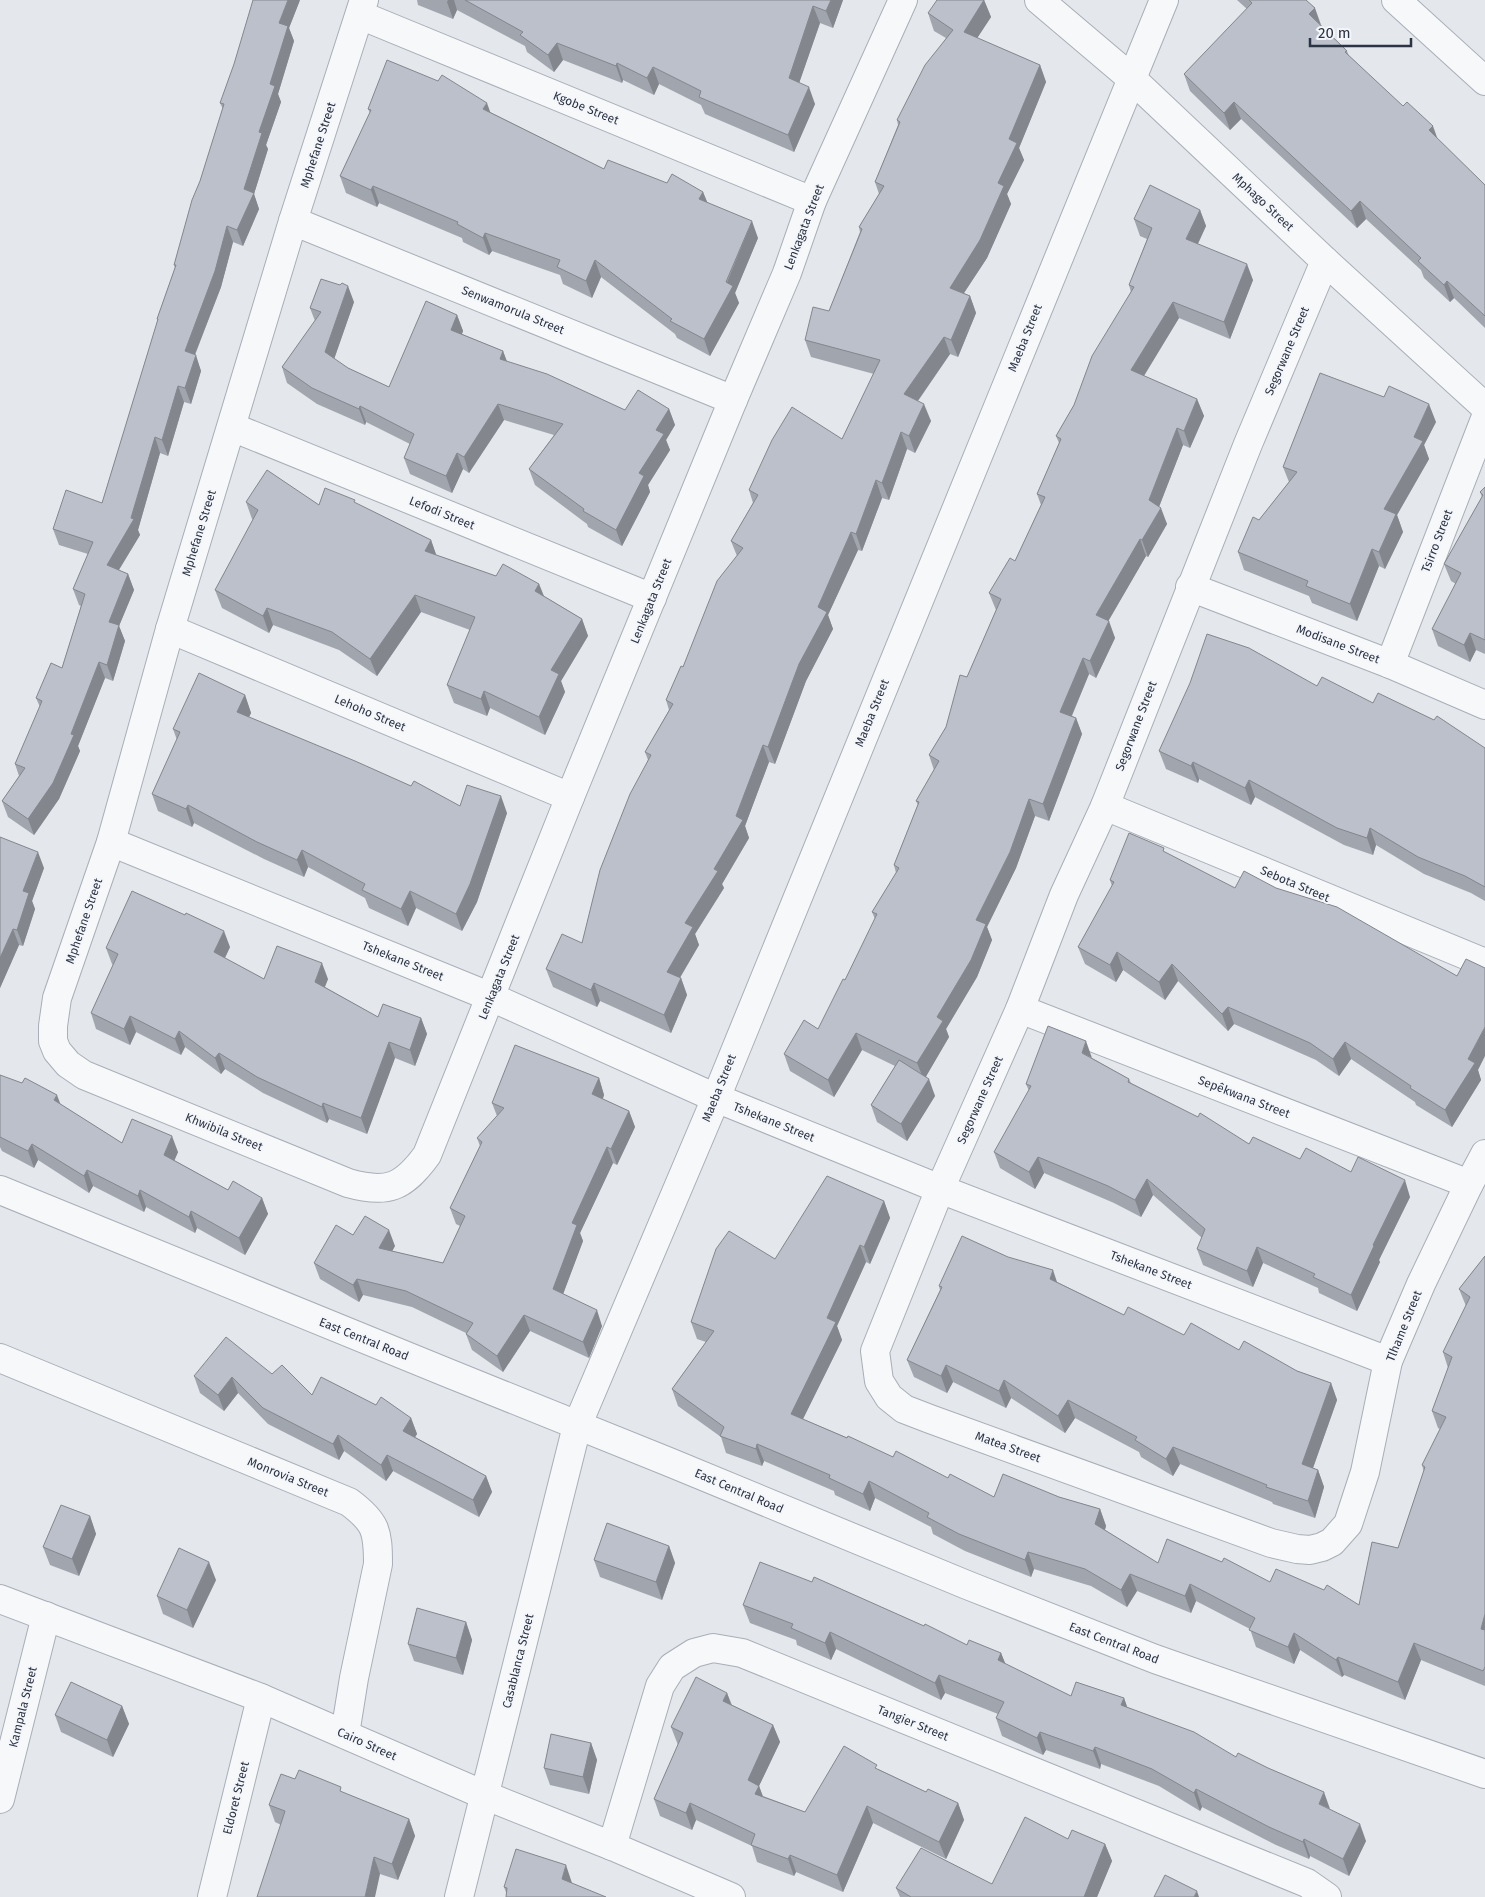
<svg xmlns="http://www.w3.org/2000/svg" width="1485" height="1897" font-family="'Fira Sans',sans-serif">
<rect width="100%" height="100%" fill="#e4e7ec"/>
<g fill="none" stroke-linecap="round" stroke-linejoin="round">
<g stroke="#a9aeb7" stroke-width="30">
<g id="minor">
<path d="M364,0L293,221L170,629L111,842L57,998L53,1026V1041L57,1051L68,1064L84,1075L348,1183C387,1194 403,1188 427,1155L570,797L733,400L787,273L812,201L903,0"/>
<polyline points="1039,0 1131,78 1325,261 1485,407"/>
<polyline points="1396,0 1485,81"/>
<polyline points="360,15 812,201"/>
<polyline points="293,221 733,400"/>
<polyline points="1325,261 1248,444 1105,806 1064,895 1020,1009 940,1189 875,1351 879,1381 889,1397 904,1409 930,1419 1271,1543 1297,1549 1310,1550 1322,1547 1332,1542 1348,1524 1365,1472 1388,1361 1421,1284 1469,1184 1485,1154"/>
<polyline points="232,427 652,598"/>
<polyline points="1190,587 1390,664 1485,705"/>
<polyline points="170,629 570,797"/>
<polyline points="1390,664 1485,419"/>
<polyline points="1105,806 1485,963"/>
<polyline points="111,842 491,997 716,1098 940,1189 1388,1361"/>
<polyline points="1020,1009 1469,1184"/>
<polyline points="0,1190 448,1373 669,1462 967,1585 1155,1659 1485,1774"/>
<path d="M0,1358L349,1502C376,1522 378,1531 378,1564L354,1678L345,1734"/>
<polyline points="0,1599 261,1698 484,1795 612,1846 731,1897"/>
<polyline points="0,1799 46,1616"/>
<polyline points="612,1846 660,1686 672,1667 694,1653 713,1648 742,1653 1307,1883 1327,1897"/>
<polyline points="212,1897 261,1698"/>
<polyline points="459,1897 577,1426 716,1098 1164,0"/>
</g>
</g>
<use href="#minor" stroke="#f7f8fa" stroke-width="28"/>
</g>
<g fill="#a1a5ae">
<polygon points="300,0 289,28 294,41 278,94 281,102 266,145 268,149 254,194 259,209 243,246 233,242 221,287 195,355 201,371 191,404 184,402 168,456 160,453 138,530 140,535 119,570 128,574 134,590 119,626 125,641 113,681 105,678 78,746 80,751 59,799 34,835 8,817 2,801 19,776 15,764 40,707 36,698 62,668 81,606 79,605 73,589 88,554 59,545 53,529 102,503 158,321 157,319 175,268 174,265 223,109 220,103"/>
<polygon points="417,0 843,0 833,28 820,23 799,83 815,104 794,152 705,114 701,105 659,84 654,95 623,80 622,83 563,60 554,72 527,52 525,46 457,10 453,19 418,5"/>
<polygon points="984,0 991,17 977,38 1040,65 1046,82 1019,148 1024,160 1007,194 1011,204 987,258 964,293 970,296 976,313 958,357 950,354 918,401 931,421 915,453 907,449 889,500 882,498 862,551 858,550 828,615 833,629 806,681 775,764 769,762 745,826 749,838 722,884 724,888 695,934 699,945 680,978 681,978 687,995 671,1033 600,1001 597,1007 553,987 546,969 582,943 648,760 645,752 669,710 666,700 683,667 737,556 731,541 753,503 749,490 842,439 874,374 811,357 805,340 829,311 860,232 859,227 879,194 875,182 898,125 897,120 946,38 934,31 928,13"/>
<polygon points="1237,0 1306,0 1321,25 1347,51 1349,56 1437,139 1485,185 1485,328 1454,298 1450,302 1424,278 1421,270 1366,219 1357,228 1241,119 1230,130 1190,91 1184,74 1247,9"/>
<polygon points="438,81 490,112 604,169 703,192 707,202 758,238 735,293 739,303 710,356 677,338 675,334 601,277 592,298 563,284 560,275 492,251 489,255 463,242 462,238 379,203 377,207 346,193 340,176 370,113 368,109"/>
<polygon points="1200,210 1206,226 1198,244 1253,280 1230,339 1179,318 1144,376 1197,399 1204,416 1190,448 1183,445 1159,507 1167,524 1148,557 1146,556 1108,621 1115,638 1096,678 1089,674 1072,716 1076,718 1082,734 1049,821 1035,816 1016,868 987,927 992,940 977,977 946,1029 949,1037 926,1076 935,1096 907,1141 877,1122 871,1105 895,1066 862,1050 834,1097 790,1071 784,1054 818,1029 845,980 875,919 872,912 896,873 894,865 918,805 916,801 934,770 929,755 946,727 996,610 989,593 1015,561 1041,505 1037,494 1059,443 1056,436 1074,405 1131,292 1129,285 1147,239 1140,236 1134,219"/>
<polygon points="354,302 334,359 348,368 389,387 457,315 463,331 462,334 503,351 507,362 625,410 669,409 675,425 666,440 670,450 648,485 650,492 622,546 588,527 587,524 535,485 529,469 554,435 504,420 469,473 463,469 452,493 410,474 404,458 410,444 366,422 365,425 317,404 287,383 282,367 315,321 310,308"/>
<polygon points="1436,422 1424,445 1429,459 1397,515 1403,532 1385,569 1379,566 1357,621 1312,603 1309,596 1244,570 1238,552 1259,520 1289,482 1283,467"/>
<polygon points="1485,487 1485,654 1476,650 1470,662 1438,646 1432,629 1456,584 1451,581 1444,564 1482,497 1480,492"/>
<polygon points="246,502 319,505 357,504 431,540 436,555 496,576 539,584 544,596 582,619 588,636 561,681 565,692 545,735 490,708 487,716 454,703 447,685 470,630 421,612 377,676 339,650 273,625 269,633 222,608 215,590 253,520 252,519"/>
<polygon points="1317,686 1373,703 1485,748 1485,901 1471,893 1424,874 1376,845 1373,855 1344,845 1255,797 1251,805 1199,779 1198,783 1166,769 1159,751"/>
<polygon points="245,695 251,713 249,717 411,786 460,806 507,813 477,902 462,931 416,908 408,926 369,908 365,898 308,867 304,877 264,859 194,823 192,827 158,811 152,794 177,740 173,729"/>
<polygon points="0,837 44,868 32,901 35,909 23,946 19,945 0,988"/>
<polygon points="1166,853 1478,1070 1481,1080 1452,1127 1416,1105 1415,1102 1351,1059 1339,1076 1316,1060 1234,1024 1228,1031 1178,981 1165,1000 1123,970 1116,982 1085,964 1078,947 1112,886 1110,880"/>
<polygon points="230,947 225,958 264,979 328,979 325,987 378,1017 421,1018 427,1034 415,1066 395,1058 367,1134 329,1119 327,1123 263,1093 225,1069 221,1074 185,1047 181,1055 136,1032 130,1045 96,1029 91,1013 113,965 112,964 106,948"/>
<polygon points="1092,1058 1129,1079 1131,1083 1249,1144 1300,1159 1351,1172 1410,1197 1379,1260 1380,1262 1357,1311 1319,1293 1318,1288 1263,1263 1253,1287 1203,1265 1197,1249 1202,1238 1153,1195 1141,1217 1114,1203 1044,1173 1035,1189 1000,1168 994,1152 1029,1091 1026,1084"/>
<polygon points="0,1075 60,1104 122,1143 178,1152 174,1160 228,1190 262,1198 268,1214 245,1255 197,1228 195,1233 146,1207 144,1212 93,1186 89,1193 38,1160 34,1168 2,1151 0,1147"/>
<polygon points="599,1078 604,1095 603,1099 629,1111 635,1127 617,1165 613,1163 580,1233 583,1241 563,1294 602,1326 589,1358 530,1331 503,1372 472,1350 466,1334 466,1333 412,1307 363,1295 359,1302 320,1279 314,1263 353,1235 395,1246 392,1251 443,1263 460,1226 456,1224 450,1208 480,1146 477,1138 497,1116 492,1103"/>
<polygon points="884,1201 890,1218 870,1264 866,1262 837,1326 842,1340 803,1419 893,1457 948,1478 994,1497 1059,1497 1100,1509 1106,1526 1105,1530 1158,1563 1270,1582 1359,1605 1398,1548 1424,1472 1422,1465 1440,1429 1438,1428 1432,1411 1448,1368 1443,1352 1466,1306 1459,1289 1485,1256 1485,1686 1421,1660 1405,1700 1344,1675 1342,1677 1300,1650 1294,1664 1256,1647 1250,1629 1196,1601 1191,1613 1137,1591 1127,1607 1091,1586 1034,1569 1031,1577 965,1551 933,1534 931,1527 875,1498 870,1511 835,1495 834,1491 764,1461 762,1466 726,1453 721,1437 678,1406 672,1389 706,1342 697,1339 691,1322 775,1259"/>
<polygon points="1057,1282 1124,1315 1184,1335 1239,1350 1331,1383 1337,1400 1313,1468 1318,1470 1324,1487 1315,1518 1273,1504 1272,1502 1180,1464 1173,1476 1141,1457 1139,1452 1075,1418 1065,1433 1011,1398 1006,1408 953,1382 947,1393 914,1377 907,1360 940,1290 939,1286"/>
<polygon points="272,1374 312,1395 376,1405 411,1418 417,1434 415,1437 486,1476 492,1492 479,1517 393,1471 386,1481 344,1451 339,1460 268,1424 238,1393 224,1411 200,1393 194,1376"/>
<polygon points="90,1516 96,1534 79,1576 50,1565 43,1547"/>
<polygon points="669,1546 675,1563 662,1600 600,1577 594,1560"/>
<polygon points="216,1580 193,1628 163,1614 157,1596"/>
<polygon points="743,1605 924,1626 967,1645 1001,1653 1005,1664 1071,1696 1124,1698 1127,1707 1236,1757 1330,1810 1366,1841 1349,1876 1310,1856 1309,1859 1276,1845 1202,1807 1200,1811 1159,1786 1101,1764 1100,1769 1046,1750 1043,1755 1002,1736 996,1718 998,1714 945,1693 941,1700 836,1649 831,1660 797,1645 796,1640 750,1623"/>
<polygon points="466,1622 472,1640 463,1675 414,1661 408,1644"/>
<polygon points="727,1693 732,1705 773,1725 780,1742 759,1786 763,1796 805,1812 878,1769 926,1792 958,1803 964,1820 946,1859 873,1823 843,1892 796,1872 794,1876 757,1862 752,1846 696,1820 692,1830 660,1816 654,1799 678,1745 671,1727"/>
<polygon points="122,1706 129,1724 113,1757 61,1732 55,1715"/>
<polygon points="591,1743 597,1760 589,1794 550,1785 544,1768"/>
<polygon points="295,1779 343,1793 409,1819 415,1836 398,1880 380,1874 275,1822 269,1805"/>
<polygon points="1068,1839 1105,1844 1112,1861 1097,1897 900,1897 896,1888 992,1884"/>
<polygon points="572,1883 507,1895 504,1887"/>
</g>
<g fill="#83868d">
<polygon points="288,0 300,0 289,28 294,41 278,94 281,102 266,145 268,149 254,194 259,209 243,246 237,230 244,189 259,132 270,84 279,23"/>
<polygon points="448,0 454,0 457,10 453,19 447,2"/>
<polygon points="831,0 843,0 833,28 826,11"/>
<polygon points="984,0 991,17 970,49 964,32"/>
<polygon points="813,6 820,23 795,95 789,78"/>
<polygon points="1315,8 1321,25 1309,14"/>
<polygon points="557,43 563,60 554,72 548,55"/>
<polygon points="617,63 623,80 622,83 616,66"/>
<polygon points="1040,65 1046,82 1019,148 1024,160 1007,194 1011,204 987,258 956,305 950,288 998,183 1009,139"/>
<polygon points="653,67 659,84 654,95 647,78"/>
<polygon points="809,87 815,104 794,152 788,135"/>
<polygon points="1234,102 1241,119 1230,130 1224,113"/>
<polygon points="487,103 493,120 483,109"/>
<polygon points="1433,126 1439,143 1429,130"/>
<polygon points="373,186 379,203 377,207 371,190"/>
<polygon points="703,192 710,209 699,199"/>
<polygon points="1360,201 1366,219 1357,228 1351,211"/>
<polygon points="1200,210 1206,226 1192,256 1186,239"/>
<polygon points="752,221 758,238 735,293 739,303 710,356 704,339"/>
<polygon points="227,226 233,242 221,287 190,367 185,351"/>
<polygon points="485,233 492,251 489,255 483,238"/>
<polygon points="595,260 601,277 592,298 586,281"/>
<polygon points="1247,264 1253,280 1230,339 1224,322"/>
<polygon points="1447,281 1454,298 1450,302 1444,285"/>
<polygon points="348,286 354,302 331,368 325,352"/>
<polygon points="970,296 976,313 958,357 951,340"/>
<polygon points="1173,302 1179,318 1137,387 1131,370"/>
<polygon points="457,315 463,331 457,346 451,330"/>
<polygon points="944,337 950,354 910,412 904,394"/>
<polygon points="503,351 509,367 500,359"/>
<polygon points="196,355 201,371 191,404 185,388"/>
<polygon points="178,386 184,402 168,456 162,440"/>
<polygon points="1197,399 1204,416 1190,448 1184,431"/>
<polygon points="498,404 504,420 469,473 464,457"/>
<polygon points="924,404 931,421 915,453 909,436"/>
<polygon points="1429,404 1436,422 1424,445 1429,459 1397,515 1403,532 1385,569 1379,552 1384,509 1414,437"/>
<polygon points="360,406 366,422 365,425 359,409"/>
<polygon points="669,409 675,425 666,440 670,450 648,485 650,492 622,546 616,530 656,430"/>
<polygon points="1177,428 1183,445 1155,517 1149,500"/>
<polygon points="901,432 907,449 889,500 882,483"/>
<polygon points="155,437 160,453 138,530 140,535 112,581 107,565"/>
<polygon points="457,453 463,469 452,493 446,476"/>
<polygon points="876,480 882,498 862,551 856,534"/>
<polygon points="1161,508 1167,524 1148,557 1142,540"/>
<polygon points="851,532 858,550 828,615 833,629 806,681 775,764 768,747 818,607"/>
<polygon points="1140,539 1146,556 1102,632 1096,615"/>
<polygon points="431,540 437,557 425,551"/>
<polygon points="1372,549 1379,566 1357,621 1350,604"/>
<polygon points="128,574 134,590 119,626 125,641 113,681 107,665 109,622"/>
<polygon points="539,584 546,602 535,591"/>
<polygon points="415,595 421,612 377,676 370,659"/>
<polygon points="267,608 273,625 269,633 263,616"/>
<polygon points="582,619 588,636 561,681 565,692 545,735 539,717 551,670"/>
<polygon points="1109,621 1115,638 1096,678 1090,661"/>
<polygon points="1470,633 1476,650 1470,662 1464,645"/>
<polygon points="1083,658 1089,674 1066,729 1060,712"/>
<polygon points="99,662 105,678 78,746 80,751 59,799 34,835 28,819 71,734"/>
<polygon points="484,691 490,708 487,716 481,699"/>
<polygon points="245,695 251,713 243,729 237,712"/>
<polygon points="1076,718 1082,734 1049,821 1043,804"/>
<polygon points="763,745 769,762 745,826 749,838 722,884 724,888 695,934 699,945 673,989 667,972 685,923 714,869 736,816"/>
<polygon points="1193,762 1199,779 1198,783 1191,766"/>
<polygon points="1249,780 1255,797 1251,805 1245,788"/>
<polygon points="501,796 507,813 477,902 462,931 456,914"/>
<polygon points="1029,799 1035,816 1016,868 987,927 992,940 977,977 946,1029 949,1037 924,1080 917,1063 976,920"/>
<polygon points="188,805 194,823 192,827 186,809"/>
<polygon points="1370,828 1376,845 1373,855 1367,838"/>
<polygon points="302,850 308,867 304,877 297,860"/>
<polygon points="38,852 44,868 32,901 35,909 23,946 17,930 23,891"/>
<polygon points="410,891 416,908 408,926 401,909"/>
<polygon points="13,929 19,945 0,988 0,958"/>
<polygon points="224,931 230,947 220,968 214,952"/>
<polygon points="1117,952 1123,970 1116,982 1110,965"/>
<polygon points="322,963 328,979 320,998 315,982"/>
<polygon points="1172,964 1178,981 1165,1000 1159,982"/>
<polygon points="681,978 687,995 671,1033 664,1015"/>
<polygon points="594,983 600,1001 597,1007 591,990"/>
<polygon points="1228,1007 1234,1024 1228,1031 1222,1014"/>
<polygon points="130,1016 136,1032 130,1045 124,1029"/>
<polygon points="421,1018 427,1034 415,1066 410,1050"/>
<polygon points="1485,1027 1485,1056 1478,1070 1481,1080 1452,1127 1445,1110 1468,1059"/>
<polygon points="179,1031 185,1047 181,1055 175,1039"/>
<polygon points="856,1033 862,1050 834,1097 828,1080"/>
<polygon points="1086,1041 1092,1058 1082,1053"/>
<polygon points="389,1042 395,1058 367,1134 361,1118"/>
<polygon points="1345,1042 1351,1059 1339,1076 1333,1059"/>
<polygon points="219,1053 225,1069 221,1074 215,1058"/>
<polygon points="599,1078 604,1095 598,1110 592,1094"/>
<polygon points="929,1079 935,1096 907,1141 901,1124"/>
<polygon points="57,1095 63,1111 54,1100"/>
<polygon points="323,1103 329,1119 327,1123 322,1107"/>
<polygon points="629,1111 635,1127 617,1165 611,1149"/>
<polygon points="172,1136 178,1152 170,1171 164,1155"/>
<polygon points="32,1144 38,1160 34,1168 28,1151"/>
<polygon points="607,1147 613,1163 580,1233 583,1241 559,1305 553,1289 572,1223"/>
<polygon points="1038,1157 1044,1173 1035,1189 1029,1172"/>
<polygon points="87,1170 93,1186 89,1193 84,1176"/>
<polygon points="1147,1179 1153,1195 1141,1217 1135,1200"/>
<polygon points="1405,1180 1410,1197 1379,1260 1380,1262 1357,1311 1351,1295 1373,1245"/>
<polygon points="140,1190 146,1207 144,1212 138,1196"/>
<polygon points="262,1198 268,1214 245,1255 239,1238"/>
<polygon points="884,1201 890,1218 870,1264 864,1247"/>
<polygon points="191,1211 197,1228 195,1233 189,1217"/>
<polygon points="389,1230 395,1246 385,1264 379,1248"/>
<polygon points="860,1245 866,1262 837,1326 842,1340 797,1431 791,1414 827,1318"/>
<polygon points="1257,1247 1263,1263 1253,1287 1247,1271"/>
<polygon points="1053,1270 1059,1288 1050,1279"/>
<polygon points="357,1279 363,1295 359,1302 353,1285"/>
<polygon points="597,1310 602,1326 589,1358 583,1342"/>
<polygon points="524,1315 530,1331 503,1372 497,1356"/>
<polygon points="946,1365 953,1382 947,1393 941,1376"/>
<polygon points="232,1377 238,1393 224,1411 218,1395"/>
<polygon points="1004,1380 1011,1398 1006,1408 999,1391"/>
<polygon points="1331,1383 1337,1400 1308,1482 1302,1464"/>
<polygon points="1068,1400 1075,1418 1065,1433 1058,1416"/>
<polygon points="411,1418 417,1434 409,1447 403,1431"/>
<polygon points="338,1435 344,1451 339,1460 333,1444"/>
<polygon points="757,1444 764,1461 762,1466 756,1449"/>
<polygon points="1173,1447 1180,1464 1173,1476 1166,1459"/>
<polygon points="387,1455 393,1471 386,1481 381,1465"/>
<polygon points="1318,1470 1324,1487 1315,1518 1308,1501"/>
<polygon points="486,1476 492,1492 479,1517 473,1500"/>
<polygon points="869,1481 875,1498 870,1511 863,1494"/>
<polygon points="1100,1509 1106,1526 1101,1541 1095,1524"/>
<polygon points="90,1516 96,1534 79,1576 72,1559"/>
<polygon points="669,1546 675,1563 662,1600 656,1582"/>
<polygon points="1028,1552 1034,1569 1031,1577 1025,1560"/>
<polygon points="209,1562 216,1580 193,1628 187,1610"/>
<polygon points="1130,1574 1137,1591 1127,1607 1121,1590"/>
<polygon points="1190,1584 1196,1601 1191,1613 1185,1596"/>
<polygon points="1485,1614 1485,1640 1481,1629"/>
<polygon points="466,1622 472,1640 463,1675 456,1658"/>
<polygon points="830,1632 836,1649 831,1660 825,1643"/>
<polygon points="1294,1633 1300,1650 1294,1664 1288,1647"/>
<polygon points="1414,1643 1421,1660 1405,1700 1398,1682"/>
<polygon points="1001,1653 1008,1670 998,1660"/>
<polygon points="1338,1657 1344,1675 1342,1677 1336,1660"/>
<polygon points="939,1675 945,1693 941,1700 935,1683"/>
<polygon points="727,1693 733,1710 723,1701"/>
<polygon points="1124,1698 1130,1715 1121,1705"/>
<polygon points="122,1706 129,1724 113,1757 107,1740"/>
<polygon points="773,1725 780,1742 759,1786 765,1803 762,1811 748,1780"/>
<polygon points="1040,1732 1046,1750 1043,1755 1037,1738"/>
<polygon points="591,1743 597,1760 589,1794 583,1777"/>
<polygon points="1095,1747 1101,1764 1100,1769 1093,1751"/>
<polygon points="1196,1789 1202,1807 1200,1811 1194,1793"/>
<polygon points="1324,1792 1330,1809 1319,1804"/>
<polygon points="690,1803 696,1820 692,1830 686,1813"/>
<polygon points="958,1803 964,1820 946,1859 939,1842"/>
<polygon points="867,1806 873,1823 843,1892 837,1875"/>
<polygon points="409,1819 415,1836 398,1880 392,1864"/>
<polygon points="1360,1824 1366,1841 1349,1876 1343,1859"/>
<polygon points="1304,1839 1310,1856 1309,1859 1303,1842"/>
<polygon points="1105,1844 1112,1861 1097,1897 1084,1897"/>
<polygon points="790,1855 796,1872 794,1876 788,1859"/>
<polygon points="374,1857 380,1874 375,1897 365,1897"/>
<polygon points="566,1865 572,1883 568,1896 562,1879"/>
<polygon points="1197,1891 1199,1897 1194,1897"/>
</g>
<g fill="#bbc0ca" stroke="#83868d">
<polygon points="253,0 288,0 279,23 288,26 270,84 275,86 259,132 262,133 244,189 254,193 237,230 227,226 215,271 185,351 196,355 185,388 178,386 162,440 155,437 131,518 134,519 107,565 128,574 109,622 119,625 107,665 99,662 71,734 74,735 53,783 28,819 2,801 25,768 15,764 42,701 36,698 51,663 62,668 85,594 73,589 93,542 53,529 66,490 102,503 158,319 157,319 176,265 174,265 192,200 200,181 224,104 220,103 234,64"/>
<polygon points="465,0 831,0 826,11 813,6 789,78 809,87 788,135 699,97 701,91 653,67 647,78 617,63 616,66 557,43 548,55 520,35 523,32"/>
<polygon points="937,0 984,0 964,32 1040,65 1009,139 1017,143 998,183 1004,186 980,240 950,288 970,296 951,340 944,337 904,394 924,404 909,436 901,432 882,483 876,480 856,534 851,532 818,607 827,612 799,664 768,747 763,745 736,816 743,820 714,869 718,871 685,923 693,927 667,972 681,978 664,1015 594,983 591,990 546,969 562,934 582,943 600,870 630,794 651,755 645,752 673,704 666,700 681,666 683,667 717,581 743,548 731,541 758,495 749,490 772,440 792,407 842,439 880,360 805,340 813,307 829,311 862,229 859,227 884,186 875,182 900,122 897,120 925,65 953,30 928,13"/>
<polygon points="1249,0 1306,0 1315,8 1309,14 1347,51 1345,52 1403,106 1407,102 1433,126 1429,130 1485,185 1485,316 1447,281 1444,285 1418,261 1421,258 1360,201 1351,211 1234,102 1224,113 1184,74 1252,3"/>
<polygon points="387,60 438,81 442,75 487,103 483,109 604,169 608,160 667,183 672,174 703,192 699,199 752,221 726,282 733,286 704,339 670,321 672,319 595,260 586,281 557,267 560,260 485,233 483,238 457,224 458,222 373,186 371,190 340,176 371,110 368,109"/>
<polygon points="1150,185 1200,210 1186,239 1247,264 1224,322 1173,302 1131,370 1197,399 1184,431 1177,428 1149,500 1161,508 1142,540 1140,539 1096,615 1109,621 1090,661 1083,658 1060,712 1076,718 1056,770 1043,804 1029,799 1010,852 976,920 986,924 971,960 937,1017 943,1021 917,1063 856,1033 828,1080 784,1054 804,1020 818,1029 843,979 845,980 877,914 872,912 899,868 894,865 919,802 916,801 939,761 929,755 946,727 960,675 967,677 1001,599 989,593 1010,558 1015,561 1045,497 1037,494 1061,439 1056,436 1074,405 1092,356 1134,287 1129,285 1152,228 1134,219"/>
<polygon points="321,279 340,285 342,283 348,286 325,352 348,368 389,387 426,301 457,315 451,330 503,351 500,359 547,374 625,410 638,390 669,409 656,430 664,434 639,473 644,476 616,530 583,511 584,509 529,469 563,424 498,404 464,457 457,453 446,476 404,458 414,434 360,406 359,409 312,388 282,367 321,312 310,308"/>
<polygon points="1320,373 1384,397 1389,386 1429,404 1414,437 1423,441 1384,509 1396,514 1379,552 1372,549 1350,604 1306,586 1308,581 1238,552 1253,517 1259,520 1297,472 1283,467"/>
<polygon points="267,470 319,505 325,488 355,500 354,502 431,540 425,551 496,576 503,564 539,584 535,591 582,619 551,670 559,674 539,717 484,691 481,699 447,685 475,617 415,595 370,659 332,632 267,608 263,616 215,590 258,510 246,502"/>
<polygon points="1485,487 1485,640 1470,633 1464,645 1432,629 1461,573 1444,564 1483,495 1480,492"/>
<polygon points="1207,634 1249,648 1317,686 1322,677 1373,703 1378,693 1434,720 1437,716 1485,748 1485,887 1465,876 1418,857 1370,828 1367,838 1337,828 1249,780 1245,788 1193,762 1191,766 1159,751 1190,683"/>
<polygon points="199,673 245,695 237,712 355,761 411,786 414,781 460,806 467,785 501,796 470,884 456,914 410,891 401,909 362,890 365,884 302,850 297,860 257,842 188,805 186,809 152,794 180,732 173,729"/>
<polygon points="1129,833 1164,848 1163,851 1235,888 1244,871 1276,888 1337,907 1457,976 1466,959 1485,968 1485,1027 1468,1059 1475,1063 1445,1110 1410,1088 1411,1086 1345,1042 1333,1059 1310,1043 1228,1007 1222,1014 1172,964 1159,982 1117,952 1110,965 1078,947 1114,882 1110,880"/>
<polygon points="0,837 38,852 23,891 29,893 17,930 13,929 0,958"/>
<polygon points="132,891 185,915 186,913 224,931 214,952 264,979 277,946 322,963 315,982 378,1017 383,1004 421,1018 410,1050 389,1042 361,1118 323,1103 322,1107 257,1077 219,1053 215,1058 179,1031 175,1039 130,1016 124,1029 91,1013 118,954 106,948"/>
<polygon points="1048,1026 1086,1041 1082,1053 1129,1079 1128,1082 1198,1117 1200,1113 1249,1144 1253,1137 1300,1159 1306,1148 1351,1172 1358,1157 1405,1180 1373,1245 1374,1246 1351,1295 1313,1277 1315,1274 1257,1247 1247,1271 1197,1249 1205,1229 1147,1179 1135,1200 1108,1186 1038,1157 1029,1172 994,1152 1031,1086 1026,1084"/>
<polygon points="515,1045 599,1078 592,1094 629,1111 611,1149 607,1147 572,1223 577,1225 553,1289 597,1310 583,1342 524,1315 497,1356 466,1334 473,1323 406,1291 357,1279 353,1285 314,1263 336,1225 353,1235 365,1216 389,1230 379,1248 443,1263 465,1216 450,1208 482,1142 477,1138 504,1108 492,1103"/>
<polygon points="899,1060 929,1079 901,1124 871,1105"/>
<polygon points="0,1075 22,1083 25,1078 57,1095 54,1100 122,1143 132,1119 172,1136 164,1155 228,1190 233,1181 262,1198 239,1238 191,1211 189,1217 140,1190 138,1196 87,1170 84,1176 32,1144 28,1151 0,1137"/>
<polygon points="827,1176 884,1201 864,1247 860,1245 827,1318 836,1322 791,1414 847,1438 848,1436 893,1457 896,1451 948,1478 950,1474 994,1497 1003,1474 1059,1497 1100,1509 1095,1524 1158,1563 1167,1539 1222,1562 1224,1558 1270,1582 1276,1569 1324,1590 1327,1585 1359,1605 1372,1542 1398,1548 1425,1467 1422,1465 1446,1417 1432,1411 1452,1357 1443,1352 1470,1297 1459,1289 1485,1256 1485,1614 1481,1629 1485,1630 1485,1667 1483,1671 1414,1643 1398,1682 1338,1657 1336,1660 1294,1633 1288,1647 1249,1630 1255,1618 1190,1584 1185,1596 1130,1574 1121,1590 1085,1569 1028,1552 1025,1560 959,1534 927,1517 929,1513 869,1481 863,1494 829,1478 830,1475 757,1444 756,1449 720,1436 724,1427 672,1389 714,1331 691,1322 716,1249 729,1231 775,1259"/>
<polygon points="962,1236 1008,1257 1053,1270 1050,1279 1124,1315 1128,1307 1184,1335 1191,1323 1239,1350 1244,1341 1297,1371 1331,1383 1302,1464 1318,1470 1308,1501 1266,1487 1267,1485 1173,1447 1166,1459 1135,1440 1137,1437 1068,1400 1058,1416 1004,1380 999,1391 946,1365 941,1376 907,1360 942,1287 939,1286"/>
<polygon points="226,1337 272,1374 282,1365 312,1395 321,1377 376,1405 381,1397 411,1418 403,1431 486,1476 473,1500 387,1455 381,1465 338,1435 333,1444 263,1408 232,1377 218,1395 194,1376"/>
<polygon points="61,1505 90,1516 72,1559 43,1547"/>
<polygon points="607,1523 669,1546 656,1582 594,1560"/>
<polygon points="179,1548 209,1562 187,1610 157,1596"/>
<polygon points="760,1562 812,1582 814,1577 924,1626 925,1624 967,1645 969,1640 1001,1653 998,1660 1071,1696 1076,1682 1124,1698 1121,1705 1194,1732 1236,1757 1238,1753 1268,1768 1324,1792 1319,1804 1360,1824 1343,1859 1304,1839 1303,1842 1269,1827 1196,1789 1194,1793 1152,1769 1095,1747 1093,1751 1040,1732 1037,1738 996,1718 1004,1702 939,1675 935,1683 830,1632 825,1643 791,1628 793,1624 743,1605"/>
<polygon points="417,1608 466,1622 456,1658 408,1644"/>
<polygon points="696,1677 727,1693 723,1701 773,1725 748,1780 759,1786 755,1794 805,1812 844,1746 877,1765 875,1768 926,1792 928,1789 958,1803 939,1842 867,1806 837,1875 790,1855 788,1859 751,1845 755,1834 690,1803 686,1813 654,1799 683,1733 671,1727"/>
<polygon points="71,1682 122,1706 107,1740 55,1715"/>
<polygon points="551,1734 591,1743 583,1777 544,1768"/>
<polygon points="299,1770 341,1787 340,1791 409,1819 392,1864 374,1857 365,1897 257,1897 285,1811 269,1805 281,1774 295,1779"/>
<polygon points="1025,1817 1068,1839 1072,1830 1105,1844 1084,1897 911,1897 896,1888 921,1848 992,1884"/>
<polygon points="516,1849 566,1865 562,1879 606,1897 506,1897 507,1888 504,1887"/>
<polygon points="1165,1875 1197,1891 1194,1897 1154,1897"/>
</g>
<g text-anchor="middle" stroke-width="4" stroke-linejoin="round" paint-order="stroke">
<g font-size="12" fill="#2b3445" stroke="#f4f6f9">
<text transform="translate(586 108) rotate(22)" y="4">Kgobe Street</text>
<text transform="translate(318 145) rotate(-72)" y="4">Mphefane Street</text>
<text transform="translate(1263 202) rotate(43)" y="4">Mphago Street</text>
<text transform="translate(804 227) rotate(-69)" y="4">Lenkagata Street</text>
<text transform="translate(513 310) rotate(22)" y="4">Senwamorula Street</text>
<text transform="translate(1025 338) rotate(-68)" y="4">Maeba Street</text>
<text transform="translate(1287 351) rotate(-67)" y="4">Segorwane Street</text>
<text transform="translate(442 513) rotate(22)" y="4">Lefodi Street</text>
<text transform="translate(199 533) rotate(-73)" y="4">Mphefane Street</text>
<text transform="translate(1437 541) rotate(-69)" y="4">Tsirro Street</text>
<text transform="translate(651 601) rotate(-68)" y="4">Lenkagata Street</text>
<text transform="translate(1338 644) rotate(21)" y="4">Modisane Street</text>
<text transform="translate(370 713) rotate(23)" y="4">Lehoho Street</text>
<text transform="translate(872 713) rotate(-68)" y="4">Maeba Street</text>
<text transform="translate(1136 726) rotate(-69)" y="4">Segorwane Street</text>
<text transform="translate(1295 884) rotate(23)" y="4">Sebota Street</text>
<text transform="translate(84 921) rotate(-71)" y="4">Mphefane Street</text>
<text transform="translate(403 961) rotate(22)" y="4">Tshekane Street</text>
<text transform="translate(499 977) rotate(-68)" y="4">Lenkagata Street</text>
<text transform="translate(719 1088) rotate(-68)" y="4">Maeba Street</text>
<text transform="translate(1244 1097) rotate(21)" y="4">Sepêkwana Street</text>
<text transform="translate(980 1100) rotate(-66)" y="4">Segorwane Street</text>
<text transform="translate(774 1122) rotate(22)" y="4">Tshekane Street</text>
<text transform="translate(224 1132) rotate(22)" y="4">Khwibila Street</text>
<text transform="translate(1151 1270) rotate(21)" y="4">Tshekane Street</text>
<text transform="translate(1404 1326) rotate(-68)" y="4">Tlhame Street</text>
<text transform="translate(364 1339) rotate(22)" y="4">East Central Road</text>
<text transform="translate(1008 1447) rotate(20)" y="4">Matea Street</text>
<text transform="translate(288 1477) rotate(22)" y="4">Monrovia Street</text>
<text transform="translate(739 1491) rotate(23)" y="4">East Central Road</text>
<text transform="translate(1114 1643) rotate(21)" y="4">East Central Road</text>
<text transform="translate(518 1661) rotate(-76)" y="4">Casablanca Street</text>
<text transform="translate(23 1707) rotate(-76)" y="4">Kampala Street</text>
<text transform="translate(913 1723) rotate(22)" y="4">Tangier Street</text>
<text transform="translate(367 1744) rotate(24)" y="4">Cairo Street</text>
<text transform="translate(236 1798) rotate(-76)" y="4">Eldoret Street</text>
</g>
</g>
<path d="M1310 38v8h101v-8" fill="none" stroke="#2b3445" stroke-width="2.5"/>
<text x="1318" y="38" font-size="15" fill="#2b3445" stroke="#f4f6f9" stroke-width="4" paint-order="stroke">20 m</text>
</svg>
